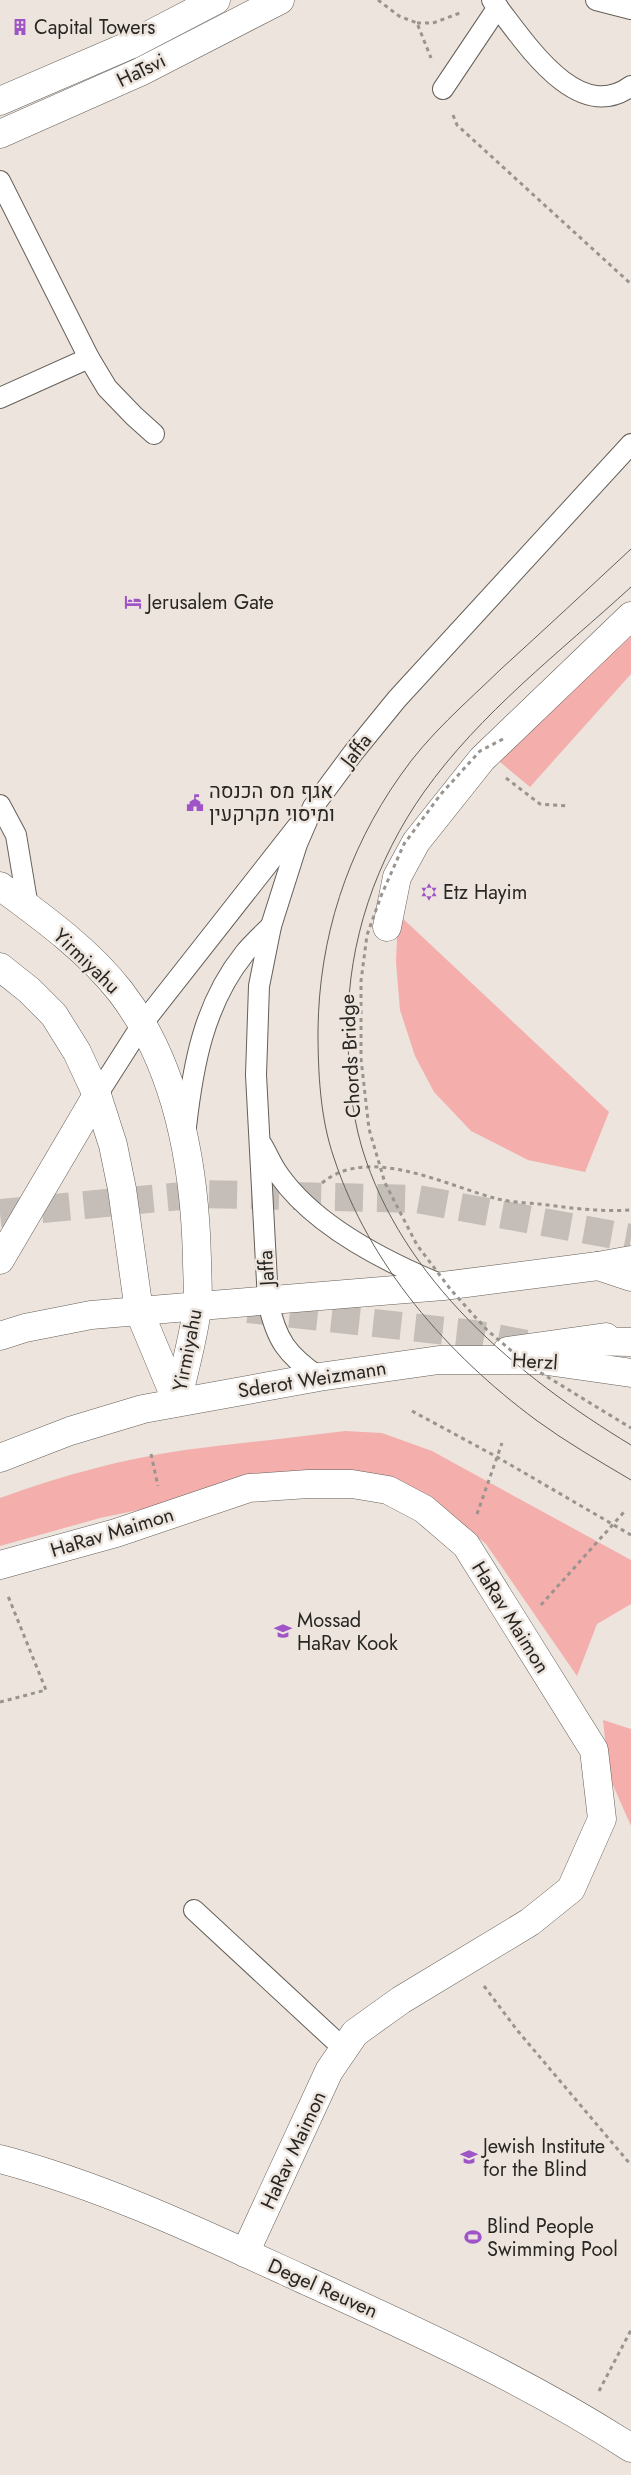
<svg xmlns="http://www.w3.org/2000/svg" width="631" height="2475" font-family="Jost,Heebo,sans-serif">
<rect width="100%" height="100%" fill="#ece4dd"/>
<g fill="#f4aeac">
<polygon points="631,633 631,674 530,787 494,757"/>
<polygon points="398,914 609,1112 585,1172 528,1160 471,1131 434,1092 415,1056 400,1010 396,962"/>
<path d="M345,1431L382,1433L432,1451L631,1560V1604L597,1624L577,1676L486,1544L441,1507L297,1477L100,1518L0,1546V1498C60,1476 122,1459 185,1450C238,1443 292,1438 345,1431Z"/>
<polygon points="603,1720 631,1729 631,1826 609,1776"/>
</g>
<g fill="none" stroke-linecap="round" stroke-linejoin="round">
<g stroke="#c5beb8" stroke-width="28" stroke-dasharray="28 14" stroke-linecap="butt">
<polyline points="0,1213 203,1194 417,1199 631,1238"/>
<polyline points="248,1309 474,1334 538,1346"/>
</g>
<g stroke="#655f58" stroke-width="22">
<g id="service">
<path d="M492,0C521,35 575,127 631,86"/>
<polyline points="596,0 631,9"/>
<polyline points="443,89 498,7"/>
<polyline points="0,181 89,358 107,388 134,416 154,434"/>
<polyline points="0,398 89,358"/>
<polyline points="0,805 16,835 28,907"/>
<polyline points="97,1095 143,1023 297,827"/>
<path d="M186,1127C193,1065 204,1004 244,954C252,944 262,935 271,926"/>
<path d="M262,1145C268,1155 272,1166 279,1175C314,1225 386,1262 442,1285"/>
<path d="M319,1377C287,1355 276,1340 268,1301L256,1075L259,986L271,926L297,844L313,807L353,753L397,699L631,444"/>
<polyline points="194,1910 343,2048"/>
</g>
</g>
<g stroke="#655f58" stroke-width="29">
<polyline id="pedestrian" points="387,927 397,877 416,842 482,759 631,616"/>
</g>
<g stroke="#655f58" stroke-width="29">
<g id="minor">
<polyline points="0,101 130,45 216,0"/>
<polyline points="0,134 140,72 280,0"/>
<polyline points="0,1565 116,1533 249,1488 308,1484 352,1484 388,1490 424,1509 466,1545 594,1750 602,1819 571,1889 530,1922 401,2000 355,2033 329,2071 245,2253"/>
<path d="M0,2159C103,2186 202,2233 298,2277C412,2329 526,2380 631,2448"/>
</g>
</g>
<g stroke="#655f58" stroke-width="29">
<g id="tertiary">
<path d="M0,886C42,917 88,950 120,991C178,1066 195,1166 197,1260C197,1275 199,1293 197,1309C193,1340 184,1371 177,1402"/>
<polyline points="0,967 29,990 54,1015 77,1052 97,1095 113,1145 122,1189 139,1311 177,1402"/>
</g>
</g>
<g stroke="#655f58" stroke-width="29">
<g id="secondary">
<polyline points="598,1266 631,1260"/>
<polyline points="507,1351 606,1337"/>
</g>
</g>
<g stroke="#655f58" stroke-width="29">
<g id="primary">
<polyline points="0,1260 97,1095"/>
<polyline points="0,1336 25,1328 91,1315 443,1286 598,1266 631,1277"/>
<polyline points="583,1341 631,1342"/>
<polyline points="0,1458 70,1431 143,1409 319,1377 439,1360 540,1360 631,1373"/>
</g>
</g>
<g stroke="#99948e" stroke-width="3" stroke-dasharray="4 4" stroke-linecap="butt">
<polyline points="378,0 399,16 417,23 431,58"/>
<polyline points="417,23 433,23 460,13"/>
<polyline points="453,115 457,125 631,284"/>
<polyline points="506,778 540,804 567,806"/>
<path d="M322,1183C369,1144 446,1186 498,1199C511,1202 526,1203 539,1204C570,1208 600,1212 631,1210"/>
<polyline points="412,1411 497,1457 631,1535"/>
<polyline points="151,1454 158,1486"/>
<polyline points="477,1514 502,1443"/>
<polyline points="541,1605 624,1512"/>
<polyline points="0,1702 46,1690 8,1596"/>
<polyline points="484,1986 517,2030 631,2165"/>
<polyline points="599,2391 631,2330"/>
</g>
<use href="#service" stroke="#fff" stroke-width="20"/>
<use href="#pedestrian" stroke="#fff" stroke-width="28"/>
<use href="#minor" stroke="#fff" stroke-width="28"/>
<use href="#tertiary" stroke="#fff" stroke-width="28"/>
<use href="#secondary" stroke="#fff" stroke-width="28"/>
<use href="#primary" stroke="#fff" stroke-width="28"/>
<g stroke="#63605b" stroke-width="1">
<path d="M631,549C588,589 545,629 501,669C466,703 428,735 400,776C347,851 319,938 318,1030C318,1072 320,1118 334,1158C369,1265 447,1354 536,1420C566,1442 599,1461 631,1480"/>
<path d="M631,587C560,652 480,713 424,792C376,860 348,941 348,1025C348,1065 350,1108 362,1148C402,1280 517,1376 631,1445"/>
</g>
<polyline stroke="#99948e" stroke-width="3" stroke-dasharray="4 4" stroke-linecap="butt" points="503,739 480,751 441,794 404,844 381,896 367,935 361,981 361,1059 369,1129 385,1183 417,1245 451,1290 487,1330 528,1365 631,1428"/>
</g>
<defs>
<g id="building-bare" transform="scale(1.35)"><path d="M-4-6H4V6H1V3H-1V6H-4ZM-2.5-4.3h1.7v1.8h-1.7ZM.8-4.3h1.7v1.8H.8ZM-2.5-1h1.7V.8h-1.7ZM.8-1h1.7V.8H.8Z" fill="#9f54c7" stroke="#ece4dd" stroke-width="2.5" paint-order="stroke"/></g>
<g id="hotel-bare" transform="scale(1.35)"><path d="M-6-4.5h1.5V1H6V5H4.5V3h-9V5H-6ZM-4 0a1.8 1.8 0 1 1 3.6 0ZM.5 0V-2.5h3Q6-2.5 6 0Z" fill="#9f54c7" stroke="#ece4dd" stroke-width="2.5" paint-order="stroke"/></g>
<g id="civic-bare" transform="scale(1.35)"><path d="M-.6-6.5H3V-4.5H.6V-3L4-1V1h2V6H-6V1h2V-1L-.6-3ZM-1.2 2.5V6h2.4V2.5Z" fill="#9f54c7" stroke="#ece4dd" stroke-width="2.5" paint-order="stroke"/></g>
<g id="synagogue-bare" transform="scale(1.35)"><path d="M0-6.5L5.6 3.2H-5.6ZM0 6.5L5.6-3.2H-5.6Z" fill="#9f54c7" stroke="#ece4dd" stroke-width="2.5" paint-order="stroke"/></g>
<g id="school-bare" transform="scale(1.35)"><path d="M0-5L7-2L0 1L-7-2ZM-4 1L0 2.5L4 1V4Q0 6-4 4Z" fill="#9f54c7" stroke="#ece4dd" stroke-width="2.5" paint-order="stroke"/></g>
<g id="stadium-bare" transform="scale(1.35)"><path d="M0-5a6.5 5 0 1 0 0 10a6.5 5 0 1 0 0-10ZM-3.5-1.8h7v3.6h-7Z" fill="#9f54c7" stroke="#ece4dd" stroke-width="2.5" paint-order="stroke"/></g>
</defs>
<g fill-rule="evenodd">
<use href="#building-bare" x="20" y="27"/>
<use href="#hotel-bare" x="133" y="602"/>
<use href="#civic-bare" x="195" y="803"/>
<use href="#synagogue-bare" x="429" y="892"/>
<use href="#school-bare" x="283" y="1631"/>
<use href="#school-bare" x="469" y="2157"/>
<use href="#stadium-bare" x="473" y="2237"/>
</g>
<g text-anchor="middle" stroke-width="5" stroke-linejoin="round" paint-order="stroke">
<g font-size="20" fill="#282623" stroke="#ece4dd" text-anchor="start">
<text x="34" y="34">Capital Towers</text>
<text x="147" y="609">Jerusalem Gate</text>
<text x="209" y="798">אגף מס הכנסה<tspan x="209" dy="23">ומיסוי מקרקעין</tspan></text>
<text x="443" y="899">Etz Hayim</text>
<text x="297" y="1627">Mossad<tspan x="297" dy="23">HaRav Kook</tspan></text>
<text x="483" y="2153">Jewish Institute<tspan x="483" dy="23">for the Blind</tspan></text>
<text x="487" y="2233">Blind People<tspan x="487" dy="23">Swimming Pool</tspan></text>
</g>
<g font-size="20" fill="#282623" stroke="#ece4dd">
<text transform="translate(141 70) rotate(-26)" y="7">HaTsvi</text>
<text transform="translate(356 750) rotate(-52)" y="7">Jaffa</text>
<text transform="translate(87 961) rotate(44)" y="7">Yirmiyahu</text>
<text transform="translate(350 1056) rotate(-93)" y="7">Chords Bridge</text>
<text transform="translate(266 1268) rotate(-93)" y="7">Jaffa</text>
<text transform="translate(187 1350) rotate(-79)" y="7">Yirmiyahu</text>
<text transform="translate(535 1361) rotate(4)" y="7">Herzl</text>
<text transform="translate(312 1379) rotate(-9)" y="7">Sderot Weizmann</text>
<text transform="translate(112 1532) rotate(-17)" y="7">HaRav Maimon</text>
<text transform="translate(511 1617) rotate(58)" y="7">HaRav Maimon</text>
<text transform="translate(293 2150) rotate(-65)" y="7">HaRav Maimon</text>
<text transform="translate(323 2288) rotate(24)" y="7">Degel Reuven</text>
</g>
</g>
</svg>
